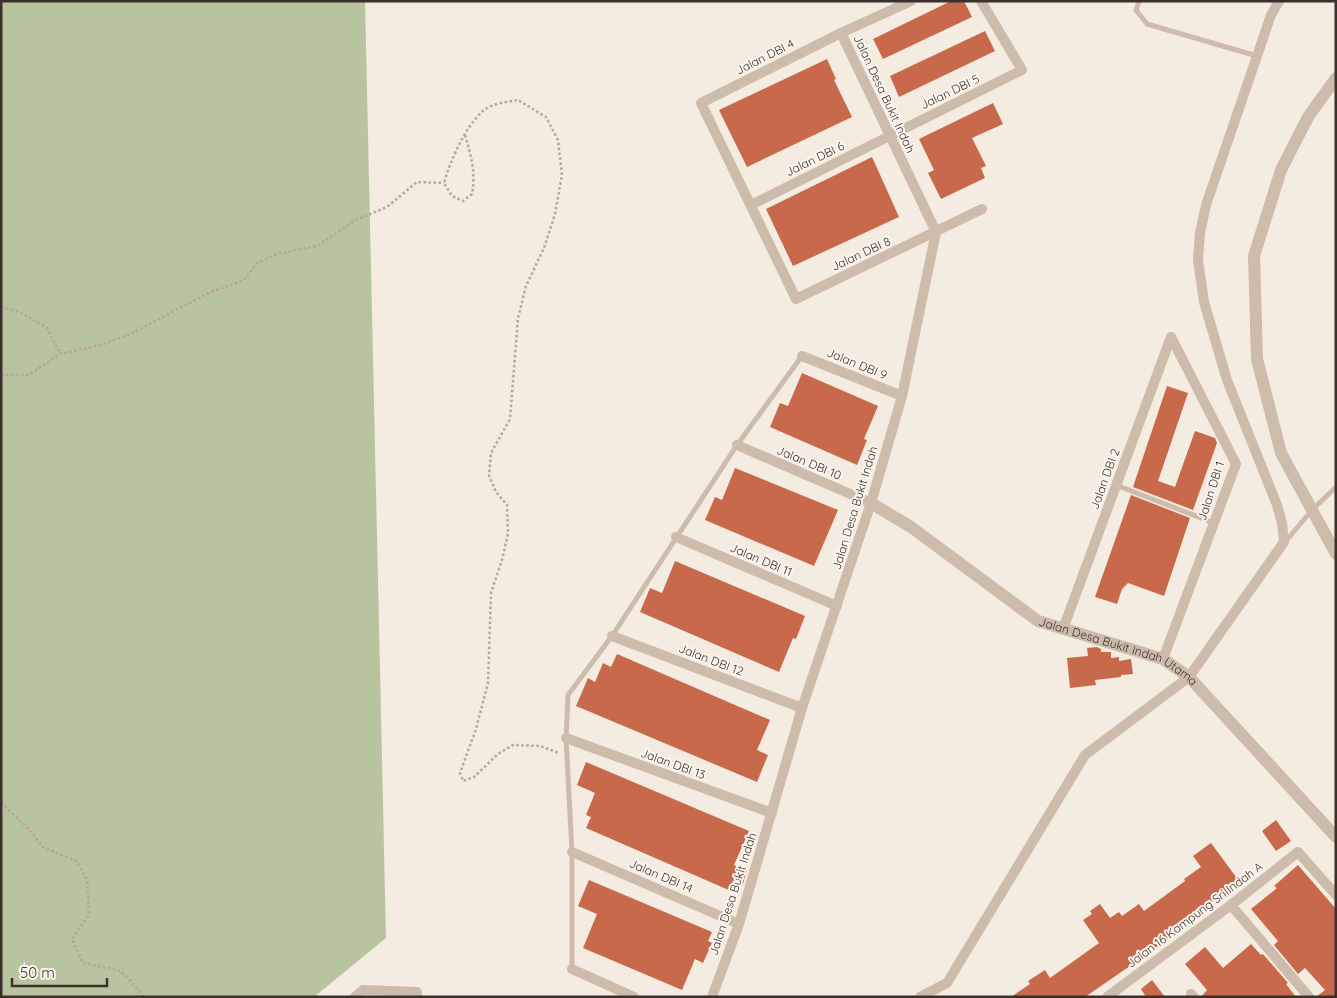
<svg xmlns="http://www.w3.org/2000/svg" width="1337" height="998" font-family="Quicksand,sans-serif">
<rect width="100%" height="100%" fill="#f4ebe1"/>
<polygon fill="#b8c4a0" points="1,1 365,1 386,938 314,997 1,997"/>
<g fill="#c8694b">
<polygon points="951,1 964,1 972,17 883,59 873,39"/>
<polygon points="985,31 995,51 899,97 890,76"/>
<polygon points="827,59 836,79 834,80 852,117 747,167 719,110"/>
<polygon points="993,103 1003,124 972,138 986,166 981,168 985,178 941,199 928,173 934,170 919,139"/>
<polygon points="872,157 899,217 793,266 766,209"/>
<polygon points="802,373 878,406 864,439 867,440 857,465 770,427 780,403 788,406"/>
<polygon points="1167,386 1188,393 1158,481 1175,487 1195,431 1215,438 1217,443 1193,510 1133,487"/>
<polygon points="735,468 838,510 814,566 705,520 715,497 722,500"/>
<polygon points="1131,495 1190,518 1164,596 1128,583 1122,589 1117,604 1095,597"/>
<polygon points="675,561 805,616 796,639 793,638 779,672 640,612 650,588 662,593"/>
<polygon points="1097,647 1101,649 1101,652 1111,652 1111,658 1119,657 1119,661 1131,659 1133,674 1121,675 1121,677 1095,680 1096,685 1070,688 1067,658 1088,656 1087,648"/>
<polygon points="617,654 770,720 757,750 768,755 757,782 576,706 588,678 595,682 603,663 611,667"/>
<polygon points="586,762 749,831 734,865 747,870 743,884 736,881 731,891 586,828 591,817 586,815 595,793 577,785"/>
<polygon points="1276,820 1291,841 1276,851 1262,831"/>
<polygon points="1211,843 1242,885 1224,898 1221,895 1202,909 1203,911 1146,955 1085,997 1011,997 1030,984 1028,981 1045,970 1050,978 1099,943 1083,920 1092,914 1090,911 1100,904 1110,918 1119,912 1122,916 1139,904 1144,911 1185,881 1184,879 1201,867 1193,856"/>
<polygon points="1298,865 1336,909 1336,997 1316,997 1325,990 1305,968 1298,974 1274,945 1278,941 1251,909 1277,888 1274,886"/>
<polygon points="589,880 712,932 708,941 712,943 703,963 695,959 682,990 583,948 597,914 578,906"/>
<polygon points="1251,944 1261,955 1263,954 1288,983 1286,984 1296,997 1201,997 1207,990 1185,964 1205,947 1223,968"/>
<polygon points="1152,980 1165,997 1146,997 1141,989"/>
</g>
<g fill="none" stroke-linecap="round" stroke-linejoin="round">
<g stroke="#b9a596" stroke-width="2.5" stroke-dasharray="2.5 2.5" stroke-linecap="butt">
<path d="M465,135C471,155 476,173 472,194L463,201L452,196L444,183C450,161 466,125 484,110C494,103 507,102 518,100L546,117L558,140L562,175L555,214L544,248L526,286L518,318L510,419L491,453L489,476L496,492L507,505L508,534L502,560L491,593L488,683L476,729L460,773L463,781L474,777L498,754L513,745L540,746L559,753"/>
<polyline points="1,307 20,312 47,328 60,354"/>
<polyline points="1,375 29,375 60,354 101,345 128,335 211,292 244,280 257,263 277,254 317,246 356,220 387,207 417,182 444,183"/>
<polyline points="1,803 27,827 43,847 76,861 87,880 89,915 72,939 83,963 118,970 126,976 144,997"/>
</g>
<g stroke="#cdbbac" stroke-width="5">
<polyline points="1139,1 1136,10 1147,24 1257,56"/>
<polyline points="1116,485 1214,523"/>
<polyline points="1285,542 1312,510 1336,487"/>
<polyline points="572,969 572,852 566,738 568,695 612,636 737,445 802,356"/>
</g>
<g stroke="#cdbbac" stroke-width="10">
<polyline points="911,1 841,33 701,103 796,299 982,209"/>
<polyline points="751,205 1022,70 981,1"/>
<polyline points="802,356 902,396"/>
<polyline points="737,445 871,503"/>
<polyline points="676,537 837,606"/>
<polyline points="1063,629 1171,337"/>
<polyline points="612,636 802,708"/>
<polyline points="1163,659 1236,464 1171,337"/>
<polyline points="566,738 772,813"/>
<polyline points="572,852 739,924"/>
<polyline points="1231,905 1309,997"/>
<polyline points="572,969 634,997"/>
<polyline points="1191,994 1194,997"/>
<polyline points="355,997 363,990 417,992 417,997"/>
<polyline points="712,997 739,924 802,708 871,503 902,396 936,232 841,33"/>
<polyline points="920,997 947,983 1085,755 1189,677 1284,542 1282,523 1277,505 1227,380 1204,302 1198,260 1200,233 1206,205 1271,15 1279,1"/>
<polyline points="1107,997 1231,905 1298,852 1336,895"/>
</g>
<g stroke="#cdbbac" stroke-width="12">
<polyline points="1336,78 1308,117 1281,170 1254,256 1257,359 1281,453 1336,554"/>
<path id="s1" d="M871,503L911,527L1038,621L1163,659L1189,677L1336,837"/>
</g>
</g>
<g text-anchor="middle" stroke-width="4" stroke-linejoin="round" paint-order="stroke">
<g font-size="12" fill="#3b302b" stroke="#fbf5ee">
<text transform="translate(765 57) rotate(-27)" y="4">Jalan DBI 4</text>
<text transform="translate(950 92) rotate(-26)" y="4">Jalan DBI 5</text>
<text transform="translate(884 94) rotate(65)" y="4">Jalan Desa Bukit Indah</text>
<text transform="translate(815 159) rotate(-26)" y="4">Jalan DBI 6</text>
<text transform="translate(861 254) rotate(-25)" y="4">Jalan DBI 8</text>
<text transform="translate(857 364) rotate(22)" y="4">Jalan DBI 9</text>
<text transform="translate(809 463) rotate(23)" y="4">Jalan DBI 10</text>
<text transform="translate(1105 479) rotate(-70)" y="4">Jalan DBI 2</text>
<text transform="translate(1211 491) rotate(-72)" y="4">Jalan DBI 1</text>
<text transform="translate(855 508) rotate(-73)" y="4">Jalan Desa Bukit Indah</text>
<text transform="translate(761 560) rotate(23)" y="4">Jalan DBI 11</text>
<text dy="4" stroke="none"><textPath href="#s1" startOffset="291">Jalan Desa Bukit Indah Utama</textPath></text>
<text transform="translate(711 660) rotate(21)" y="4">Jalan DBI 12</text>
<text transform="translate(673 764) rotate(20)" y="4">Jalan DBI 13</text>
<text transform="translate(661 876) rotate(23)" y="4">Jalan DBI 14</text>
<text transform="translate(733 894) rotate(-72)" y="4">Jalan Desa Bukit Indah</text>
<text transform="translate(1195 915) rotate(-37)" y="4">Jalan 16 Kampung Sri Indah A</text>
</g>
</g>
<rect width="1337" height="998" fill="none" stroke="#3b302b" stroke-width="5"/>
<path d="M12 978v8h95v-8" fill="none" stroke="#3b302b" stroke-width="2.5"/>
<text x="20" y="978" font-size="15" fill="#3b302b" stroke="#fbf5ee" stroke-width="4" paint-order="stroke">50 m</text>
</svg>
